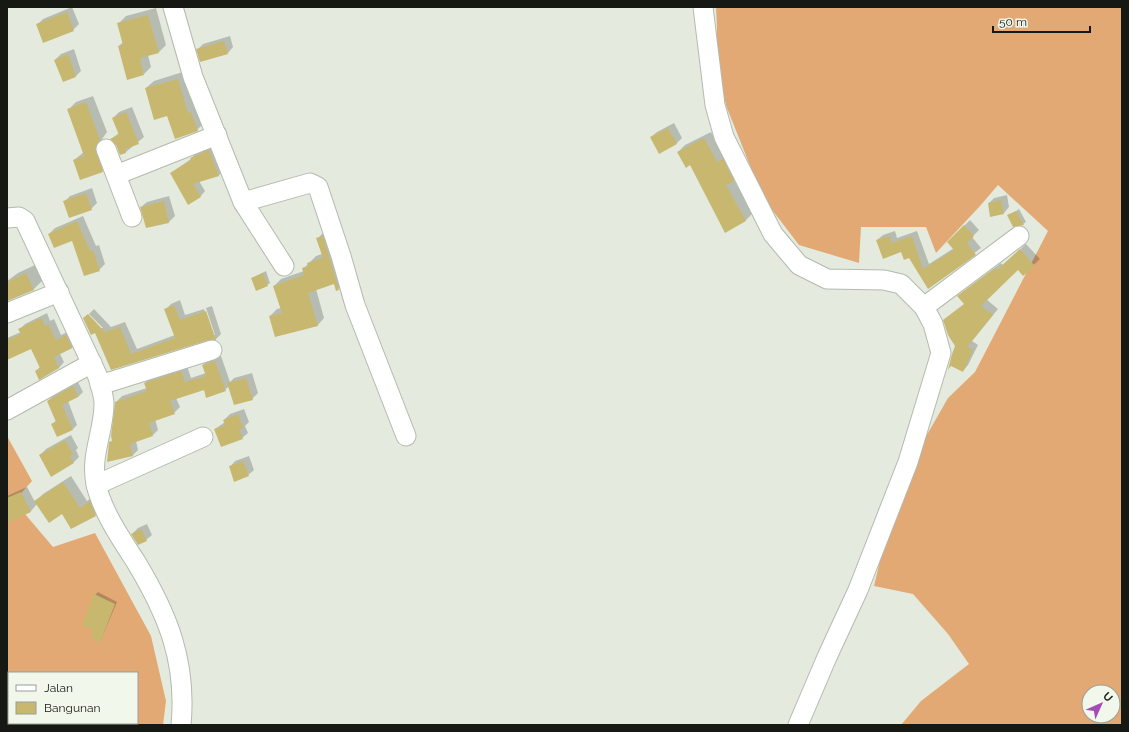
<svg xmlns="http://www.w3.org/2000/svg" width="1129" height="732" font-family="Raleway,sans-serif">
<rect width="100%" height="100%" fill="#e4ebde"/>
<g fill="#e2a974" fill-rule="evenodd">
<path d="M716,7H1122V725H901L921,701L969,664L948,634L913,594L874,586L885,540L916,454L948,398L975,372L1048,231L998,185L980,206L936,253L926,227H861L859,263L799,245L763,198L727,108L715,65L717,28ZM1089,692H1113V716H1089Z"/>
<path d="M7,436L32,481L14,501L53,547L95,533L151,636L166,701L163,725H7ZM9,673H137V723H9Z"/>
</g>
<g fill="#0003" fill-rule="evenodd">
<polygon points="72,7 79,24 73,30 37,25 43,19"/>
<polygon points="156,8 166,45 159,52 148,55 151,67 144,74 119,46 123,42 118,24 126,16"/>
<polygon points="230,36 233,47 228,53 198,49 203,44"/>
<polygon points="74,49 81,71 75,77 55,60 61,54"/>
<polygon points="186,71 205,122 197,130 168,114 146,88 154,81"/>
<polygon points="93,96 107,132 102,139 110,163 102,171 74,160 84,152 68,110 76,102"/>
<polygon points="132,107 144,137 126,152 121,154 117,144 111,139 119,133 113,118 119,112"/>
<polygon points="674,123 682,138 676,144 651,137 657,132"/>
<polygon points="711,132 724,156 740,173 734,180 752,214 745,221 678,152 685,145"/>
<polygon points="215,145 224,170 218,176 199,181 205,191 200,197 171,173 191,159 196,153"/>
<polygon points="92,188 97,203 91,209 65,201 70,196"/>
<polygon points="1007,195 1009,207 1004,213 989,203 994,198"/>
<polygon points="169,196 175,216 169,222 147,227 141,207 147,202"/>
<polygon points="1019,209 1026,222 1023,224 1008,216"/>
<polygon points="83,216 96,246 99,245 105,264 99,270 72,239 49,234 55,228"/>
<polygon points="970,220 979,230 972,237 981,248 929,288 910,257 902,251 877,240 883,235 895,231 897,238 917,231 929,264 954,248 948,242"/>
<polygon points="324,232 346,282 339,289 335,283 316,289 324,318 317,326 270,316 277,309 281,308 274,286 281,279 304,271 303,269 316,256 322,254 317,239"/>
<polygon points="1026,244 1040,259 1023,275 1018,269 986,299 998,309 972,341 978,345 968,365 963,371 956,346 944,320 965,304 958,296 964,291 1001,263 1003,265"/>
<polygon points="35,265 42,281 33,290 7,301 7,281 18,273"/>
<polygon points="266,271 270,283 267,285 252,278"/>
<path d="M180,300L185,315L204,309L213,335H215L206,308L212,306L221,334L216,339L209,338L112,369L96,331L84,319L94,309L111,327L125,322L137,349L175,335L166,309L171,304ZM89,314L103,328H100L88,315Z"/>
<polygon points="47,313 50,321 54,319 61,335 72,330 77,342 72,348 60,354 64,362 59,368 40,378 36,371 40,367 31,347 7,359 7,338 21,332 20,329 25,324"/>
<polygon points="221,356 230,382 234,378 252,373 258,393 252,399 229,386 225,390 204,389 176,398 180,407 174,413 155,419 158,430 153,435 136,441 138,450 132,456 110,442 113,440 116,402 122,396 147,388 145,383 151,377 187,366 191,378 206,373 203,365 209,359"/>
<polygon points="78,382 83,392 78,397 68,401 77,425 73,429 52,424 57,420 48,401 53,396"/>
<polygon points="244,409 249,422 245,426 248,433 242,438 215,429 225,422 224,420 230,414"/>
<polygon points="71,435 78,448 76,450 79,457 74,462 52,475 40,455 46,449"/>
<polygon points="249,456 254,470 248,475 230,467 235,461"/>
<polygon points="71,476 87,501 97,494 103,507 95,515 86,521 84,519 37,504 31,511 8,522 7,496 27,487 35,502 43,494"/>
<polygon points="147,524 152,535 146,540 132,534 138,528"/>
<polygon points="98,592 117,602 100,642 95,631 95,595"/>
</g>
<g fill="#c8b86f">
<polygon points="67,12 74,31 43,43 36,24"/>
<polygon points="148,15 159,53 140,58 144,75 127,80 118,46 123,45 117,23"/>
<polygon points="224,41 228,54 200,62 196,49"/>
<polygon points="68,54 76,77 63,82 54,60"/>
<polygon points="178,79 188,113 191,112 198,131 175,139 167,116 154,120 145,88"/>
<polygon points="86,102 100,140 95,148 103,172 80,180 73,160 84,156 67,109"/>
<polygon points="126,112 139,144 125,149 126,153 120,155 116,145 110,139 119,135 112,118"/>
<polygon points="668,128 677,144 659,154 650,137"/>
<polygon points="704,138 717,162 723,159 734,181 726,185 746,221 725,233 690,165 686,168 677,152"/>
<polygon points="209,150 219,176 193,184 201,197 188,205 170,173 191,160 190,158"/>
<polygon points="86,193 92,210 69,218 63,201"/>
<polygon points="1001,200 1004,214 990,217 988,203"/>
<polygon points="164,201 169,223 146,228 140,207"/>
<polygon points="1016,211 1024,225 1013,227 1007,215"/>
<polygon points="77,221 90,251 93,250 100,271 84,276 72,241 54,248 48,234"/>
<polygon points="964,225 974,236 967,243 976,255 928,289 909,258 904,260 901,252 883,259 876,240 889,236 892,243 912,236 923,269 954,250 947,242"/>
<polygon points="323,236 339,290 336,291 334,284 308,293 318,326 275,337 269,316 282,313 273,286 304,275 302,268 308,266 307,263 323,258 316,238"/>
<polygon points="1020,249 1035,266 1023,276 1018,270 981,306 993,315 967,347 973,350 963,372 951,366 948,370 952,354 955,346 948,335 943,320 964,304 957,296 995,268 997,270"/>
<polygon points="26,273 34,290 7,301 7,282"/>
<polygon points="263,273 268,286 256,291 251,278"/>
<polygon points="174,305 180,320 206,311 216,340 209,340 111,370 95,333 91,335 83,318 88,314 105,332 120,327 131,354 175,338 164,309"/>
<polygon points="41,318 45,326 48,324 56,340 66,335 72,348 54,357 59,368 39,380 35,371 40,368 31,349 7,360 7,340 21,334 18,329"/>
<polygon points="215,361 226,391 206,398 204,390 170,401 175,414 149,423 153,436 130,444 133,456 107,462 109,442 112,441 111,436 115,402 147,391 144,383 181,371 185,382 206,376 202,365"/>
<polygon points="246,378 253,400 234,405 227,383"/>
<polygon points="73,386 78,397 62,405 73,430 57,437 51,424 56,422 47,401"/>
<polygon points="238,414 243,428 239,430 243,439 221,447 214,429 225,425 223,420"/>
<polygon points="65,440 73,454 70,456 74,463 51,477 39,455"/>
<polygon points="243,461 249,476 234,482 229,466"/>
<polygon points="63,482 80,508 90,501 96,516 71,529 62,514 49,523 34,501"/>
<polygon points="21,492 31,512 7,523 7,498"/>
<polygon points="141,529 147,541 138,545 131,534"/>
<polygon points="94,594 115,604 100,643 91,638 94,631 82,625"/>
</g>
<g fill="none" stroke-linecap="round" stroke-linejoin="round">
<g stroke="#b3baae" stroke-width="21">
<g id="minor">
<polyline points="173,7 193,77 243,202 310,183 318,187 341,256 355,305 406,436"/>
<polyline points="703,7 715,105 724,137 773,234 799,265 827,279 884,280 901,284 924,307 933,324 941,353 908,462 858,590 827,657 798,725"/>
<polyline points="106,149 132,217"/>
<polyline points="116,175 217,135"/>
<polyline points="243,202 284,266"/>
<path d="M7,218L19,217L25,221L98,377C100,385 104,395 104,404C104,431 90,456 96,484C102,511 121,539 136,562C168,615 187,662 181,725"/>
<polyline points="924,307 1019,236"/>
<polyline points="7,313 59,292"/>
<polyline points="100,385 212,350"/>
<polyline points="7,410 92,363"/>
<polyline points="96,485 203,437"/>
</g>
</g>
<use href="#minor" stroke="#fff" stroke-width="19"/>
</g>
<rect width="1129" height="732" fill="none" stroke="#161814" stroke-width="16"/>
<rect x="8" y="672" width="130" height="52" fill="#f1f8eb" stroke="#999e95"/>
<rect x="16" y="685" width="20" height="6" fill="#ffffff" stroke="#999e95"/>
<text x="44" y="692" font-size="12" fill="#161814">Jalan</text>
<rect x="16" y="702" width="20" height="12" fill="#c8b86f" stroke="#999e95"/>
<text x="44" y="712" font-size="12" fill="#161814">Bangunan</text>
<g transform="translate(1101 704) rotate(45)"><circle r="19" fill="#f1f8eb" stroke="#999e95"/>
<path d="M0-3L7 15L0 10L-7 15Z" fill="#a64ab4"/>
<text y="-6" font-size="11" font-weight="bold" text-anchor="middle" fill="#161814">U</text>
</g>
<path d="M993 26v6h97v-6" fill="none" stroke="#161814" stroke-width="2"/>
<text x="999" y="26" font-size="12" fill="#161814" stroke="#f1f8eb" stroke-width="3" paint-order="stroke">50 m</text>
</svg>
